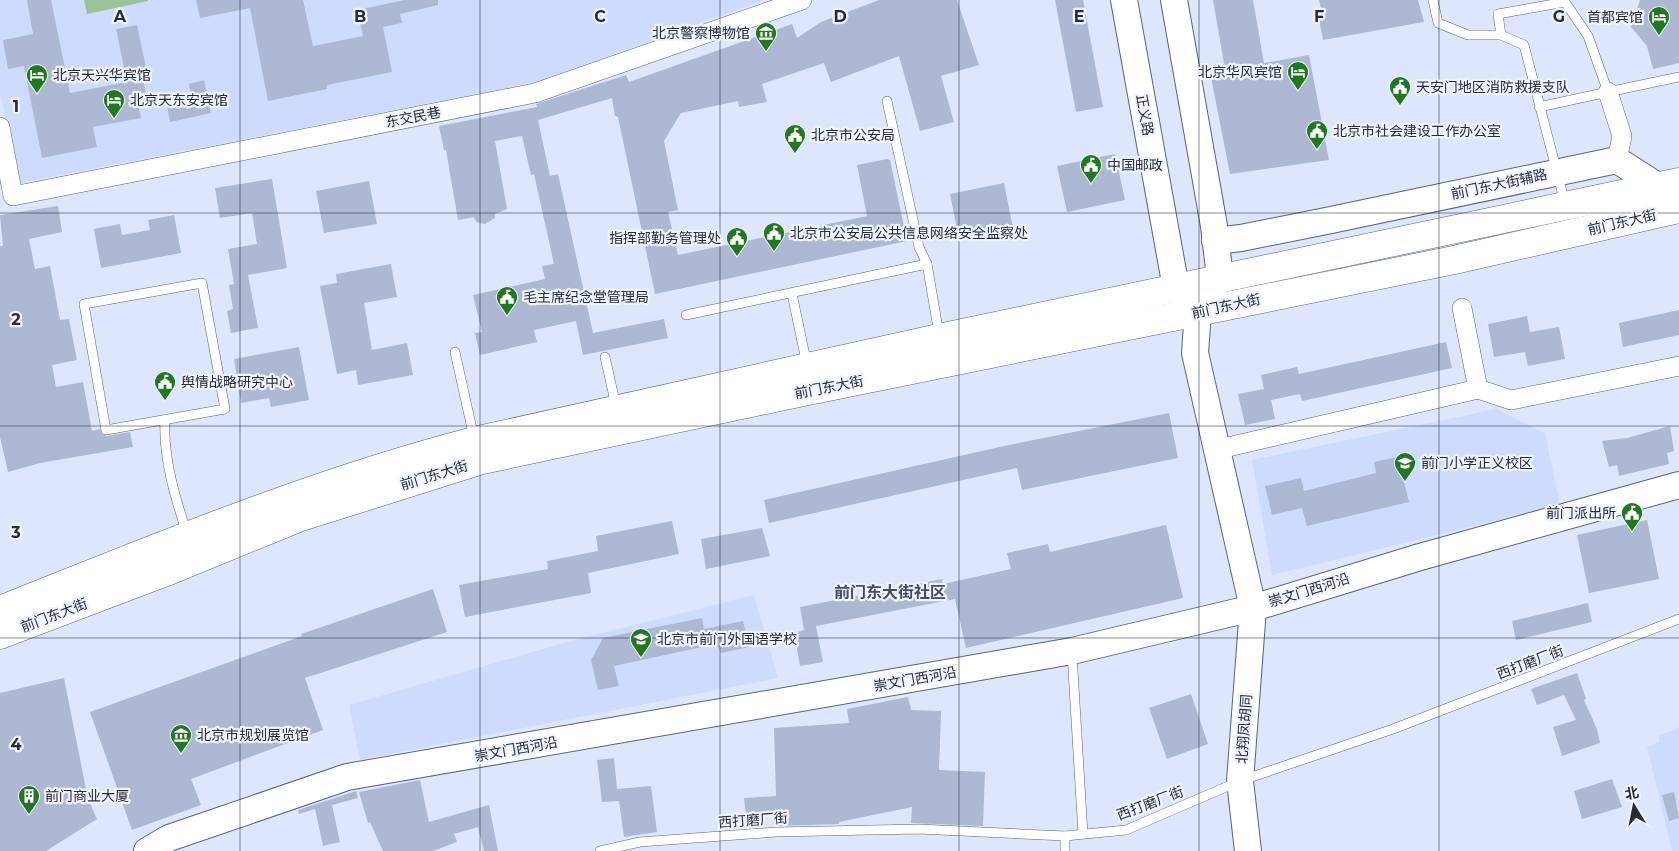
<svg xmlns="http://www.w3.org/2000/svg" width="1679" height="851" font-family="Montserrat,'Noto Sans SC',sans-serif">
<rect width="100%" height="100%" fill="#dde6fc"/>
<g fill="#cddcfe">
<polygon points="0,0 765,0 533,83 19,183 0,93"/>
<polygon points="1496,409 1545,433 1560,505 1272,575 1252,460"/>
<polygon points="754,595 778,678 360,760 349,705 578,639"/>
<polygon points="1679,728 1679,851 1672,851 1647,747 1659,742 1659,735"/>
</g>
<polygon fill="#9bc298" points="84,0 148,0 148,1 87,14"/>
<g fill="#adb8d3">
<polygon points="27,0 51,0 70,93 127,82 116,29 137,25 148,77 143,78 147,101 138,103 141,118 93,127 97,147 42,158 24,66 8,69 3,40 33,34"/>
<polygon points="196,0 303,0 313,46 363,36 357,10 405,0 438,0 438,5 400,14 402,23 383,27 392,72 327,85 327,89 268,101 250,8 200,18"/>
<polygon points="879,0 957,0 979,65 941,76 954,122 920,131 899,56 831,82 824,63 762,84 767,102 739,107 738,101 681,113 664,141 678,210 668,212 678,255 867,216 857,165 887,159 890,160 907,241 655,294 618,117 615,116 612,98 538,120 550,176 558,174 593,333 664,319 668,338 583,355 576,321 534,330 537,342 480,355 475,333 482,332 473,295 545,279 542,266 554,264 534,174 531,175 522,136 495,141 507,209 495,214 495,218 485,224 476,222 474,217 458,220 446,150 444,150 439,126 537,107 536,104 626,75 629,82 792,24 797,38 821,22"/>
<polygon points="1055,0 1083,0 1103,107 1076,112"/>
<polygon points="1213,0 1253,0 1264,63 1309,55 1329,160 1230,174 1210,72 1225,69"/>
<polygon points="1319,0 1418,0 1424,22 1323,40 1318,14 1322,13"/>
<polygon points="1640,0 1679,0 1679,63 1653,69 1647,46 1631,27"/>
<polygon points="204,80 211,113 170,122 167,105 192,99 189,84"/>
<polygon points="1115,154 1125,200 1067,212 1057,166"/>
<polygon points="272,179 287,268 248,275 258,328 231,333 227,311 233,309 229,285 234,284 228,249 257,244 252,213 220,218 215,188"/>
<polygon points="369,181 377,224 324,233 316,191"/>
<polygon points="1004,183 1013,228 959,239 950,194"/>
<polygon points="58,206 62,232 29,239 35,269 50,266 60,320 69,319 77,360 52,365 56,387 83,382 92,431 100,429 102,434 107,436 130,432 133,447 40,463 8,472 0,437 0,246 3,246 0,215"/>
<polygon points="174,215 181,253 101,268 94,229 120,224 122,235 150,230 148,220"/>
<polygon points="391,264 397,297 364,303 372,350 407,343 413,375 358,385 356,370 337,374 320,286 337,283 336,274"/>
<polygon points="1679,310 1679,335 1623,347 1619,323"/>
<polygon points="1527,316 1530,332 1559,327 1565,359 1528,366 1525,352 1494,357 1488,324"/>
<polygon points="1446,342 1452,368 1302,401 1300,394 1271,400 1275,419 1245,425 1238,394 1264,389 1261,375 1297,367 1299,374"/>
<polygon points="299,347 309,400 271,407 269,398 241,403 234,359"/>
<polygon points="1169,413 1178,458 1022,490 1017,468 769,523 764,500 1004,446"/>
<polygon points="1670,426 1674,451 1667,453 1669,464 1619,476 1617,465 1609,467 1602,441 1627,438"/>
<polygon points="1398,457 1409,502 1307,526 1302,508 1272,515 1265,486 1301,478 1304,491 1376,473 1374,462"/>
<polygon points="1647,520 1659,579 1589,593 1577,535"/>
<polygon points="672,521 679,554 588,573 591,593 465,617 459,585 548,569 547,561 598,551 596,536"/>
<polygon points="1166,525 1183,598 966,648 955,599 816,626 823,662 800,666 794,633 804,630 800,607 942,579 943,584 1011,569 1007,553 1048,544 1050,552"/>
<polygon points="762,528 770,556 706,569 701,539"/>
<polygon points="433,589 447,632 305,678 323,730 191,779 201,805 132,830 90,712 302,636 301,634"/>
<polygon points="1588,603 1592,622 1516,640 1512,621"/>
<polygon points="702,618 704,629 743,621 749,647 721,653 716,644 614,666 619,686 598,690 591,660 603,638"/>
<polygon points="1577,673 1586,699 1584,700 1597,729 1600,743 1562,756 1553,727 1576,720 1564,695 1537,705 1531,689"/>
<polygon points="64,678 88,799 97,819 46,851 0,851 0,693"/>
<polygon points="1191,694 1208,744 1167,759 1149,708"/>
<polygon points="908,697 911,710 941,711 939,770 985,772 983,826 911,823 912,807 839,822 839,824 776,826 775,814 746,816 744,798 776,796 774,728 849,723 847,709"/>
<polygon points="614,758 617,789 651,786 657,832 624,837 619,801 602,802 597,760"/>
<polygon points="1612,779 1622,807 1582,819 1574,791"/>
<polygon points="420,780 429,822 489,805 498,851 484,851 478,827 454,834 457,842 433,851 383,851 370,822 368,823 359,792"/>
<polygon points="356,791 358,798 332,805 340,842 323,846 315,809 299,814 298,810"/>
<polygon points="1674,792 1679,818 1669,821 1662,795"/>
</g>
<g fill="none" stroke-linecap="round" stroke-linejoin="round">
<g stroke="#586279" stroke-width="10">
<g id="lane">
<polyline points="1433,0 1438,23 1468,35 1501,35 1524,45 1565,203"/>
<polyline points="1501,35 1498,14 1565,2 1588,36 1608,92 1539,107"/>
<polyline points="1608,92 1679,77"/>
<polyline points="887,101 919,247 927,264"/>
<polygon points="202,283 225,409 106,430 84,304"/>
<polyline points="792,294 807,365"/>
<polyline points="686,315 927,264 939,334"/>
<polyline points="455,352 474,438"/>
<polyline points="605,357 616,406"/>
<path d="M165,420C163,457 175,498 187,533"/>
<polyline points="1072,654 1083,834"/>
<polyline points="600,851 640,842 776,832 919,829 1065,836 1126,830 1240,781 1393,729 1679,619"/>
<polyline points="1065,851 1065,836"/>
</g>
</g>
<g stroke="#586279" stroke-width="20">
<g id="street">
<polyline points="1608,92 1622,136 1617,160"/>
<polyline points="0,127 13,196 535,93 802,0"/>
<polyline points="1462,308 1478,389 1511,400 1679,366"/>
<polyline points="1215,450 1478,389"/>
</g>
</g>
<g stroke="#586279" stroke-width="28">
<g id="secondary">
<polyline points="1124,0 1176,288 1191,304"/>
<polyline points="1174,0 1214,226 1220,278 1198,311 1195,353 1253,608 1240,781 1248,851"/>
<polyline points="1215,241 1241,238 1331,220 1617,160 1659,187"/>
<polyline points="147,851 169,838 347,777 1072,651 1253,608 1420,557 1679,485"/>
</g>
</g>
<g stroke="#586279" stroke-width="29">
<g id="primary">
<path d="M0,610C156,548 312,483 474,441L939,338L1679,182"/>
<polyline points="0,635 166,572 298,518 482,460 803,392 1454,260 1679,209"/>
</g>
</g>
<use href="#lane" stroke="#fff" stroke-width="9"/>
<use href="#street" stroke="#fff" stroke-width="19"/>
<use href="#secondary" stroke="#fff" stroke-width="26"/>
<use href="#primary" stroke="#fff" stroke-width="28"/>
</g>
<path fill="none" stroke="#272b36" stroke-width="1" stroke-opacity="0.55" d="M240,0V851M480,0V851M720,0V851M959,0V851M1199,0V851M1439,0V851M0,213H1679M0,426H1679M0,638H1679"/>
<defs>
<g id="hotel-pin" transform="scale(1.125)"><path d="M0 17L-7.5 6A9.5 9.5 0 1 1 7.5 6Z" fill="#237721" stroke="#eef3fe"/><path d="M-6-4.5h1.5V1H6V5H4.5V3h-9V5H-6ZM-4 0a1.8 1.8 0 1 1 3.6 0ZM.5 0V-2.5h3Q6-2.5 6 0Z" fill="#fff"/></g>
<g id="museum-pin" transform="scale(1.125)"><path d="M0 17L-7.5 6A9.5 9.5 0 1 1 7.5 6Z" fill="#237721" stroke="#eef3fe"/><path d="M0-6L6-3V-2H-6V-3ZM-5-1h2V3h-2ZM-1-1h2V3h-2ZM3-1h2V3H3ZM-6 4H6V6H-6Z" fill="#fff"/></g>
<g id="civic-pin" transform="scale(1.125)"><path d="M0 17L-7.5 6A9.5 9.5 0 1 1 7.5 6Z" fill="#237721" stroke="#eef3fe"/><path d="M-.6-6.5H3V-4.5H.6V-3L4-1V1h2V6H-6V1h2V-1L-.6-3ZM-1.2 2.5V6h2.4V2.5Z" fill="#fff"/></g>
<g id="school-pin" transform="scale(1.125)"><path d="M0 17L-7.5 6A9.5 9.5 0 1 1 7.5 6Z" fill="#237721" stroke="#eef3fe"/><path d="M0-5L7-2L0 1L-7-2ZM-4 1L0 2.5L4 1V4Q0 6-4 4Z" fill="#fff"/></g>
<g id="building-pin" transform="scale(1.125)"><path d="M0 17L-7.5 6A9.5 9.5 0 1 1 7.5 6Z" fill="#237721" stroke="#eef3fe"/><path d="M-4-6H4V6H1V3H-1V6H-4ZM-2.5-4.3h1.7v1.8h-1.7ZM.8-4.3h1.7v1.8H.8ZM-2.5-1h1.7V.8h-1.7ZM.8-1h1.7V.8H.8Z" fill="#fff"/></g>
</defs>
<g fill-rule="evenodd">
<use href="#hotel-pin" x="1659" y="17"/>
<use href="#museum-pin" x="766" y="33"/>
<use href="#hotel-pin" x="1298" y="72"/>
<use href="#hotel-pin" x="37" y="75"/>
<use href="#civic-pin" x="1400" y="87"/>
<use href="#hotel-pin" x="114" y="100"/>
<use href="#civic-pin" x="1317" y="131"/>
<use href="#civic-pin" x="795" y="135"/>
<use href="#civic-pin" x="1091" y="165"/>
<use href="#civic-pin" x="774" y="233"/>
<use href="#civic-pin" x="737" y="238"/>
<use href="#civic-pin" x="507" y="297"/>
<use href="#civic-pin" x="165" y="382"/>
<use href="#school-pin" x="1405" y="463"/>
<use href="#civic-pin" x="1632" y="513"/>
<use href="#school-pin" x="641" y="639"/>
<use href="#museum-pin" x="181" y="735"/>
<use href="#building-pin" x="29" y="796"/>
</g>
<g text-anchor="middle" stroke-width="4.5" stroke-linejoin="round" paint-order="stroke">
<g font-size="14" fill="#272b36" stroke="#eef3fe" text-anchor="start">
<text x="1643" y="22" text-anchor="end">首都宾馆</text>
<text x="750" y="38" text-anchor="end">北京警察博物馆</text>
<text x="1282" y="77" text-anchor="end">北京华风宾馆</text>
<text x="53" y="80">北京天兴华宾馆</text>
<text x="1416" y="92">天安门地区消防救援支队</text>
<text x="130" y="105">北京天东安宾馆</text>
<text x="1333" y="136">北京市社会建设工作办公室</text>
<text x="811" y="140">北京市公安局</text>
<text x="1107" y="170">中国邮政</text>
<text x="790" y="238">北京市公安局公共信息网络安全监察处</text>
<text x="721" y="243" text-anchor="end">指挥部勤务管理处</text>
<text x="523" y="302">毛主席纪念堂管理局</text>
<text x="181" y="387">舆情战略研究中心</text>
<text x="1421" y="468">前门小学正义校区</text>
<text x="1616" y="518" text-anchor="end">前门派出所</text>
<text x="657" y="644">北京市前门外国语学校</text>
<text x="197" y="740">北京市规划展览馆</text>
<text x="45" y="801">前门商业大厦</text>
</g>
<g font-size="14" fill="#272b36" stroke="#eef3fe">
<text transform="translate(1145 115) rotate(80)" y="5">正义路</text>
<text transform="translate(413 117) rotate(-11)" y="5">东交民巷</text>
<text transform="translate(1499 184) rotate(-12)" y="5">前门东大街辅路</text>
<text transform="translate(1622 222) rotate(-13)" y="5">前门东大街</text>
<text transform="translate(1226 306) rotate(-12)" y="5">前门东大街</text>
<text transform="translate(829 387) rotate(-11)" y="5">前门东大街</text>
<text transform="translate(434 475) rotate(-17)" y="5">前门东大街</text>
<text transform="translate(1309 590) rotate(-17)" y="5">崇文门西河沿</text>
<text transform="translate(54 615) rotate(-21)" y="5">前门东大街</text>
<text transform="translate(1530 662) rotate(-21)" y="5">西打磨厂街</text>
<text transform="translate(915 679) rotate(-10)" y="5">崇文门西河沿</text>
<text transform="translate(1244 729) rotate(-86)" y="5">北翔凤胡同</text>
<text transform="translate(516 749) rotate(-10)" y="5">崇文门西河沿</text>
<text transform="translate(1150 803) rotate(-21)" y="5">西打磨厂街</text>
<text transform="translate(753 820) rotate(-4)" y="5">西打磨厂街</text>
</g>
<g font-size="16" font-weight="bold" fill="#434c63" stroke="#eef3fe">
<text x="890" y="598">前门东大街社区</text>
</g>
</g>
<g font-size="16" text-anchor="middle" font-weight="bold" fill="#272b36" stroke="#eef3fe" stroke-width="4.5" stroke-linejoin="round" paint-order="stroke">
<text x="120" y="22">A</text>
<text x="360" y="22">B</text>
<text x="600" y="22">C</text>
<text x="840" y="22">D</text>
<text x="1079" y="22">E</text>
<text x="1319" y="22">F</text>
<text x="1559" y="22">G</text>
<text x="16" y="112">1</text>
<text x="16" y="325">2</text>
<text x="16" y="538">3</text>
<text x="16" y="750">4</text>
</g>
<g transform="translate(1634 806) rotate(350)" stroke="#eef3fe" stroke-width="4" paint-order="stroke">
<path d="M0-4L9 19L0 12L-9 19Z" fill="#272b36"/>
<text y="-8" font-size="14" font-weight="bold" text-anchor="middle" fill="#272b36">北</text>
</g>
</svg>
